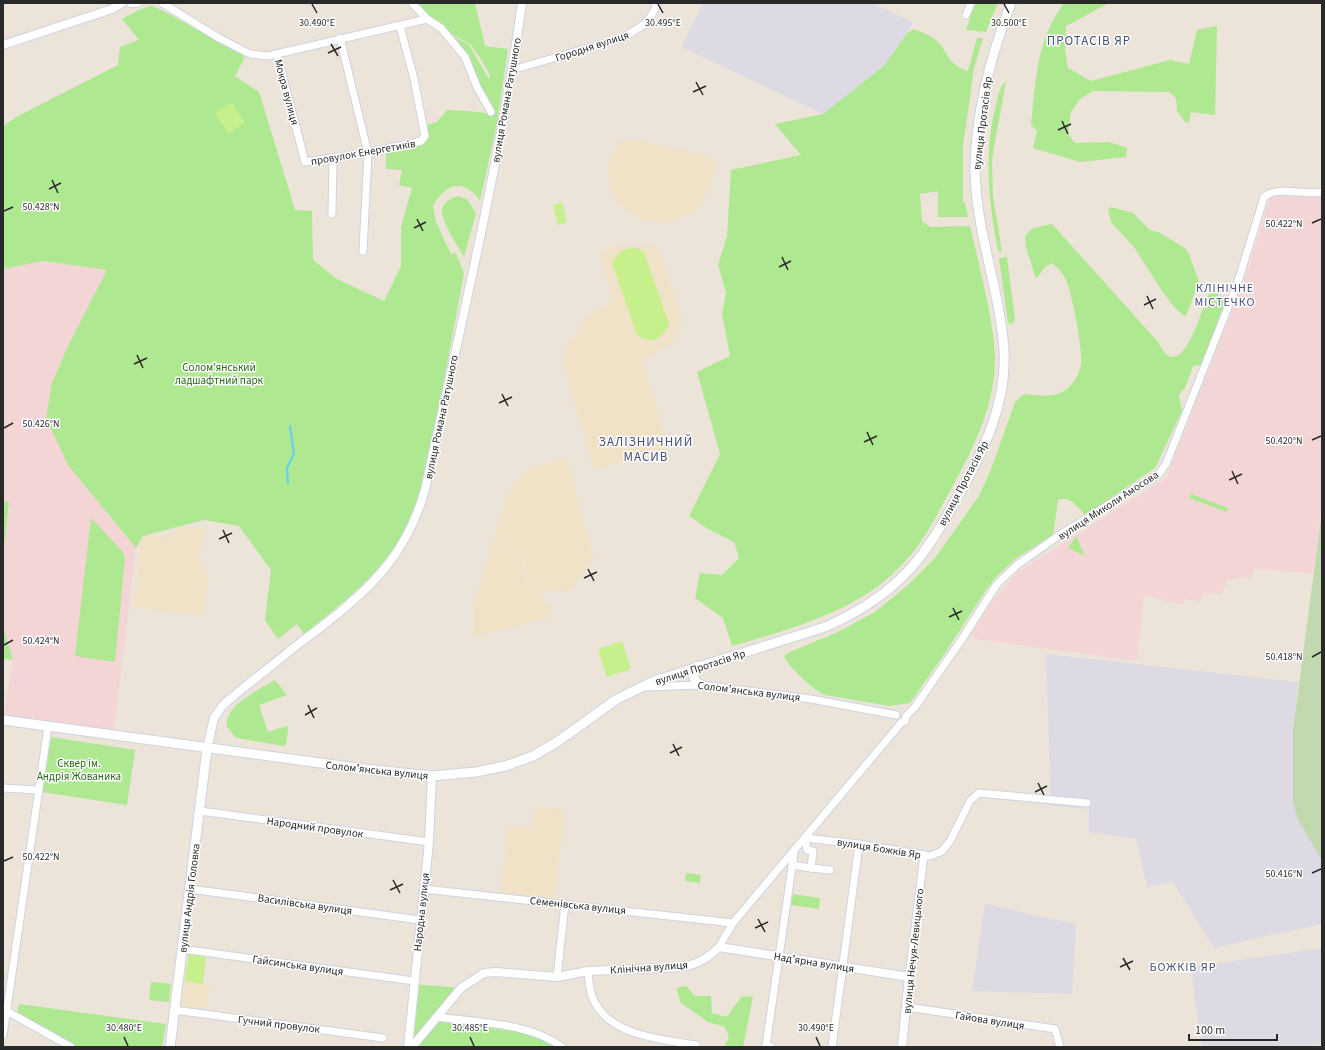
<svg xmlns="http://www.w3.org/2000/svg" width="1325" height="1050" font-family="'Source Sans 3',sans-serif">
<rect width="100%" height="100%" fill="#ece4d9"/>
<g fill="#dddae4">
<polygon points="703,3 872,3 913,22 887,64 823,114 682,47"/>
<polygon points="1046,654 1298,682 1293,730 1298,820 1322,860 1322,924 1214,948 1173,882 1147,887 1136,839 1089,832 1089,809 1051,806"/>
<polygon points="985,904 1076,924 1072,994 972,991"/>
<polygon points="1322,948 1322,1044 1297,1047 1201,1047 1191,967"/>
</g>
<g fill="#f0e2c6">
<polygon points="639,139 652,144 710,156 717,165 710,188 695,212 664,224 642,220 627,211 612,194 607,166 619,142"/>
<polygon points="615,246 657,246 683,318 674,341 643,361 669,449 594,470 563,363 566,349 590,314 613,301 600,251"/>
<polygon points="567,457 594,559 569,591 547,590 540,595 536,584 529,583 522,556 493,539 507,497 521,474 532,468"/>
<polygon points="183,526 205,529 199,559 203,567 208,574 209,578 203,616 133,607 142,534 165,538"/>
<polygon points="493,540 521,557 528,585 535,585 539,595 554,609 546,619 473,636 473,609"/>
<polygon points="535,807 565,810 554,901 500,895 508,825 532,828"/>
<polygon points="189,952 207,954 203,983 210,985 206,1012 181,1008"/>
</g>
<g fill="#f4d5d6">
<polygon points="1271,195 1322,195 1322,509 1313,574 1254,569 1251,579 1242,577 1228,580 1222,594 1205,593 1199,602 1185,598 1183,605 1144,595 1137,661 976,639 971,635 993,600 1018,572 1166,478 1244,281"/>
<polygon points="43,261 107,270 68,346 68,465 136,548 114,730 3,715 13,660 3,627 3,558 9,503 3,501 3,269"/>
</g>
<g fill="#aee891">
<path d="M412,3H475L485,46L508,49L497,123L480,201C465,178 445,183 433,206L436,222L451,254L456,253L464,273C453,333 442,393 429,452C422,481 417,515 399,541C375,578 339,606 304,634L297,624L278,639L265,620L271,570L239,526L204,520L143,536L136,548L68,465L46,418L52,383L68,346L107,270L43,261L3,269V126L18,116L118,65L120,47L139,40L122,19C130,15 142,7 151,6C158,6 230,49 243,55L244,59L235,76L259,92L295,210L312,211L313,260L337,279L384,301L401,266V227L412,188L399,185L402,170L386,169V150L422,142L426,125L437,122L447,110L480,112L493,115L495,110L478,86L466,56L444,31L469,45L489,79L490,75L482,61L471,45L441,28Z"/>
<polygon points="975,3 998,3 986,32 966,30"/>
<path d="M1064,3H1109L1066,26L1065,50L1068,68L1091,81L1170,60L1189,64L1197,30L1217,26L1215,115L1191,112L1189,123L1185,122L1177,111L1176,98L1169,92L1093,91L1080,99L1071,112L1068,134L1075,143L1109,142L1127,148L1126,157L1080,162L1033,148L1037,131L1031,125C1036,80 1036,41 1064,3Z"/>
<path d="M914,29C921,32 931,35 937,41C950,54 946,64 968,71L977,38H983L974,68L963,146V202L965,203L968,217H938V191L920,194L922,221L930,227L970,226C979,266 993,317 995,357C996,410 966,463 941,507C933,522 925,537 914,551C901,567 883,584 865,595C824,620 778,633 732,646L723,618L695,598L700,573L722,575L739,558L734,542L708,529L689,516L720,454L697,372L730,356L722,314L726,292L718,265L727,236L731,170L801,155L775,124L823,114L885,65L907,33Z"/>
<path d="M1006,81L992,159L993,196L1002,252L998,251C989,202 983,154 996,105C998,97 999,87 1006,81Z"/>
<path d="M458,196L467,199L476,213L464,257C459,248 440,219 442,209C444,201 452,198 458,196Z"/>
<polygon points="1110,207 1133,213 1150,230 1160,233 1185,248 1189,254 1199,282 1186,316 1184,316 1174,307 1160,288 1134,247 1111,222 1108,210"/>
<path d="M1052,224L1158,342C1160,346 1163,352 1167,355C1188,369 1203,302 1210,292L1213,291L1226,300L1202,365L1193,366L1185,388L1181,392L1179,396L1182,411L1155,468L1087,514H1084C1077,506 1069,495 1058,500L1053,535L1015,559L996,577L986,590L945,653L910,703L890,706L825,695C814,691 788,666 784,656L790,652L838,632L875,612L908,585L935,558L979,496L992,467L1015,402L1024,394C1040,396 1058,399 1070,386C1075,382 1080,371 1081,364C1083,351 1072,293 1066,280C1063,273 1058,268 1052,263L1045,267L1036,279L1026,247L1025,236L1033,228Z"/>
<polygon points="1007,257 1015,320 1012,324 1008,323 999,258"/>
<polygon points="1191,494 1228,508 1227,512 1189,498"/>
<polygon points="3,501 9,502 3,558"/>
<polygon points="91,518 122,551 125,558 115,662 75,656"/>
<polygon points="1076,536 1085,556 1068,548"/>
<polygon points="3,627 13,660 3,659"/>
<path d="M275,680L287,695L259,705L268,732L287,726L288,730L286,744L284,746L236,738L227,727C223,706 260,689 275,680Z"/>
<polygon points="51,737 135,750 127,805 42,792"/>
<polygon points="686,873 701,875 700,883 685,881"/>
<polygon points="793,894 820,898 819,909 791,905"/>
<polygon points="151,982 171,984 169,1002 149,1000"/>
<polygon points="413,984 461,988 412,1047"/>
<polygon points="686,986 695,996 711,996 712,1013 727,1017 742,996 753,997 743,1047 724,1047 729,1037 725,1027 708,1022 681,1003 676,988"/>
<polygon points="19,1004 166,1024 162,1047 75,1047 17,1014"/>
<polygon points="438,1021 521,1032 532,1034 558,1047 417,1047"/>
</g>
<polygon fill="#c2d8af" points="1322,511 1322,860 1298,820 1293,802 1293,730"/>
<g fill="#c5f08b">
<polygon points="231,102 245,122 229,134 215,113"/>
<polygon points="562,202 567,222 558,225 553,205"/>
<path d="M636,248L644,252L669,324C663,339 651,345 637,335L612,263C618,252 623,249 636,248Z"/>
<polygon points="622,641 631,669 607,677 598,649"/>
<polygon points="189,952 206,954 203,984 185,981"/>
</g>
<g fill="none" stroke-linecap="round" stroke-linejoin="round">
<polyline stroke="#63cff7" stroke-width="2" points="288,483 287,468 294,454 290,426"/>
<g stroke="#ced2e3" stroke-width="9">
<g id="minor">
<polyline points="162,3 219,38 250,54 268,56 427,19"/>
<polyline points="412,3 427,19 441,28 465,57 477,87 491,112"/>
<polyline points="966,15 971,3"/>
<polyline points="340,38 368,153 363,251"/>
<polyline points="277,54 305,162 368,153 421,141 425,136 414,79 400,26"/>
<polyline points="512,70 623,38 643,25 650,18 658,3"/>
<polyline points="332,214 333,158"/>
<polyline points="644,687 701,685 811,699 896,715"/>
<polyline points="3,788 38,790"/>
<polyline points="200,811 429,842"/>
<polyline points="792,865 811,868"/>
<polyline points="830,870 811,868 813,851 807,850 805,838 859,844 930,856 942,851 950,841 970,801 979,793 1087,803"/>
<polyline points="190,889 420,920"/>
<polyline points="424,889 733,923"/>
<path d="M719,947L733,923L901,723L905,721L906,716L915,707L962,639L997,584L1017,565L1061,534L1159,474L1166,464L1238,282L1264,197C1278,185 1304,196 1322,192"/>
<polyline points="182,949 414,981"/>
<path d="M588,971C589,979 589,988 592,996C606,1036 660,1039 696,1045"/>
<polyline points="557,977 565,904"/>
<polyline points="909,977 924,855"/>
<polyline points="907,1007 1055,1029 1060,1047"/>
<polyline points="3,1009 71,1047"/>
<polyline points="174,1010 383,1038"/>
<path d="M437,1017C478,1023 528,1022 562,1047"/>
<polyline points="3,1035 48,727"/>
<polyline points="771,1047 766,1046 794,853"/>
<polyline points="832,1047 859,844"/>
</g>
</g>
<g stroke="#ced2e3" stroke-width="10">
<g id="tertiary">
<polyline points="131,3 137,3"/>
<polyline points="3,45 112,9 122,3"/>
<path d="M207,749L214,718L223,705C249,683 275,663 301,642C332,619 365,594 389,563C406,541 417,517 425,490C460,329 499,167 522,3"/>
<polyline points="408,1047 429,842 432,776"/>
<path d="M412,1047L461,988L484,973L496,972L557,977L588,971L684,967C699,963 708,958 719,947L909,977L902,1047"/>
</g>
</g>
<g stroke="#ced2e3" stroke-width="11">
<g id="secondary">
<polyline points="697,666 693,675 696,682 701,685"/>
<path d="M3,720L365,769L432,776L476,772L505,766L533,756L557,742L617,699L654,681L825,627C857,613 886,595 909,570C928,549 942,525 956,500C982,454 1007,405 1004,351C1000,289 975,230 975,167C976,111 991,55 1011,3"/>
<polyline points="170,1047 207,749"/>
</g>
</g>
<use href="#minor" stroke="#fff" stroke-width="7"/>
<use href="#tertiary" stroke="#fff" stroke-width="8"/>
<use href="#secondary" stroke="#fff" stroke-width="9"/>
</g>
<path fill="none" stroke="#292929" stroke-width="1.5" d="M312,4L317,13M658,4L663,13M1004,4L1009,13M331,44L338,56M328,53L341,47M696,82L703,95M693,92L706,86M1062,121L1068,134M1058,130L1071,124M52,180L58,193M49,189L61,183M4,211L13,207M417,219L423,231M1312,223L1321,219M414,228L426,222M782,257L788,270M779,267L791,261M1147,296L1153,309M1144,305L1156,299M137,355L143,368M134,364L147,358M502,394L508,406M499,403L512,397M4,428L13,423M867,432L873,445M1312,440L1321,436M864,442L877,436M1232,471L1238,484M1229,480L1242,474M223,530L229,543M219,539L232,533M588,569L594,581M584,578L597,572M953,608L959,620M949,617L962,611M4,645L13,640M1312,657L1321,652M308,705L314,718M305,715L317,708M673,744L679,756M670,753L682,747M1038,783L1044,795M1035,792L1047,786M4,861L13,857M1312,873L1321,869M393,880L400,893M390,890L403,884M758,919L765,932M755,928L768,922M1123,958L1130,970M1120,967L1133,961M124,1037L128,1046M470,1037L474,1046M816,1037L820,1046"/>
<g text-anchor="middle" stroke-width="3" stroke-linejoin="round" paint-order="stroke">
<g font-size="11" fill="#292929" stroke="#fff">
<text transform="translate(592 46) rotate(-18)" y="4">Городня вулиця</text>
<text transform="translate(287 92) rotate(75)" y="4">Мокра вулиця</text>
<text transform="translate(506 100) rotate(-80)" y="4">вулиця Романа Ратушного</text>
<text transform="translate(982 123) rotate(-83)" y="4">вулиця Протасів Яр</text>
<text transform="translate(363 152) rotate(-10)" y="4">провулок Енергетиків</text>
<text transform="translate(441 417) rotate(-78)" y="4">вулиця Романа Ратушного</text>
<text transform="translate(963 483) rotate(-62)" y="4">вулиця Протасів Яр</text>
<text transform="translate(1108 505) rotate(-33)" y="4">вулиця Миколи Амосова</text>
<text transform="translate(700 667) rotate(-18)" y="4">вулиця Протасів Яр</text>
<text transform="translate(749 691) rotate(7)" y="4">Соломʼянська вулиця</text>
<text transform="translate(377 770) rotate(6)" y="4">Соломʼянська вулиця</text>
<text transform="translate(315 827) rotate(8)" y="4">Народний провулок</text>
<text transform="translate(879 848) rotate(9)" y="4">вулиця Божків Яр</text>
<text transform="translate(189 898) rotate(-83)" y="4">вулиця Андрія Головка</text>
<text transform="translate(305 904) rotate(8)" y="4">Василівська вулиця</text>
<text transform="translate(578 905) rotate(6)" y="4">Семенівська вулиця</text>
<text transform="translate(421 912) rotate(-84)" y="4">Народна вулиця</text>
<text transform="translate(913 951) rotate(-84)" y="4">вулиця Нечуя-Левицького</text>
<text transform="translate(814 962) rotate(9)" y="4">Надʼярна вулиця</text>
<text transform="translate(298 965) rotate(8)" y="4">Гайсинська вулиця</text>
<text transform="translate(649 967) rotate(-4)" y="4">Клінічна вулиця</text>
<text transform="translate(990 1020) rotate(9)" y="4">Гайова вулиця</text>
<text transform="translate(279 1024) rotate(7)" y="4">Гучний провулок</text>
</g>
<g font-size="11" fill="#256a14" stroke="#fff">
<text x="219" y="371">Солом'янський<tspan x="219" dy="13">ладшафтний парк</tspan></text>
<text x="79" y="767">Сквер ім.<tspan x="79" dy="13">Андрія Жованика</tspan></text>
</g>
<g font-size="12" letter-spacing="1" fill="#464f7c" stroke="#fff">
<text x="1225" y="292">КЛІНІЧНЕ<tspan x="1225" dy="14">МІСТЕЧКО</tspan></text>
<text x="1183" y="971">БОЖКІВ ЯР</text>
</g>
<g font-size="13" letter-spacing="1" fill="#464f7c" stroke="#fff">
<text x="1089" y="45">ПРОТАСІВ ЯР</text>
<text x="646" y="446">ЗАЛІЗНИЧНИЙ<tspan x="646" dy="15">МАСИВ</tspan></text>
</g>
</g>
<g font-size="10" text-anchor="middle" fill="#292929" stroke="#fff" stroke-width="3" stroke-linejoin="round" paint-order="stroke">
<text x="317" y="26">30.490°E</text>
<text x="663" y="26">30.495°E</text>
<text x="1009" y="26">30.500°E</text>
<text x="41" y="210">50.428°N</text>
<text x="1284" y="227">50.422°N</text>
<text x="41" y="427">50.426°N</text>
<text x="1284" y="444">50.420°N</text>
<text x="41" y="644">50.424°N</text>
<text x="1284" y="660">50.418°N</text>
<text x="41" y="860">50.422°N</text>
<text x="1284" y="877">50.416°N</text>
<text x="124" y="1031">30.480°E</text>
<text x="470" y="1031">30.485°E</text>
<text x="816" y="1031">30.490°E</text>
</g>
<rect width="1325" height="1050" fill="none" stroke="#292929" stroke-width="8"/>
<path d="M1189 1034v6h88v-6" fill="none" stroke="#292929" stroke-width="2"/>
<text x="1195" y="1034" font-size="12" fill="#292929" stroke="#ffffff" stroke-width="3" paint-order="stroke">100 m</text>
</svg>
